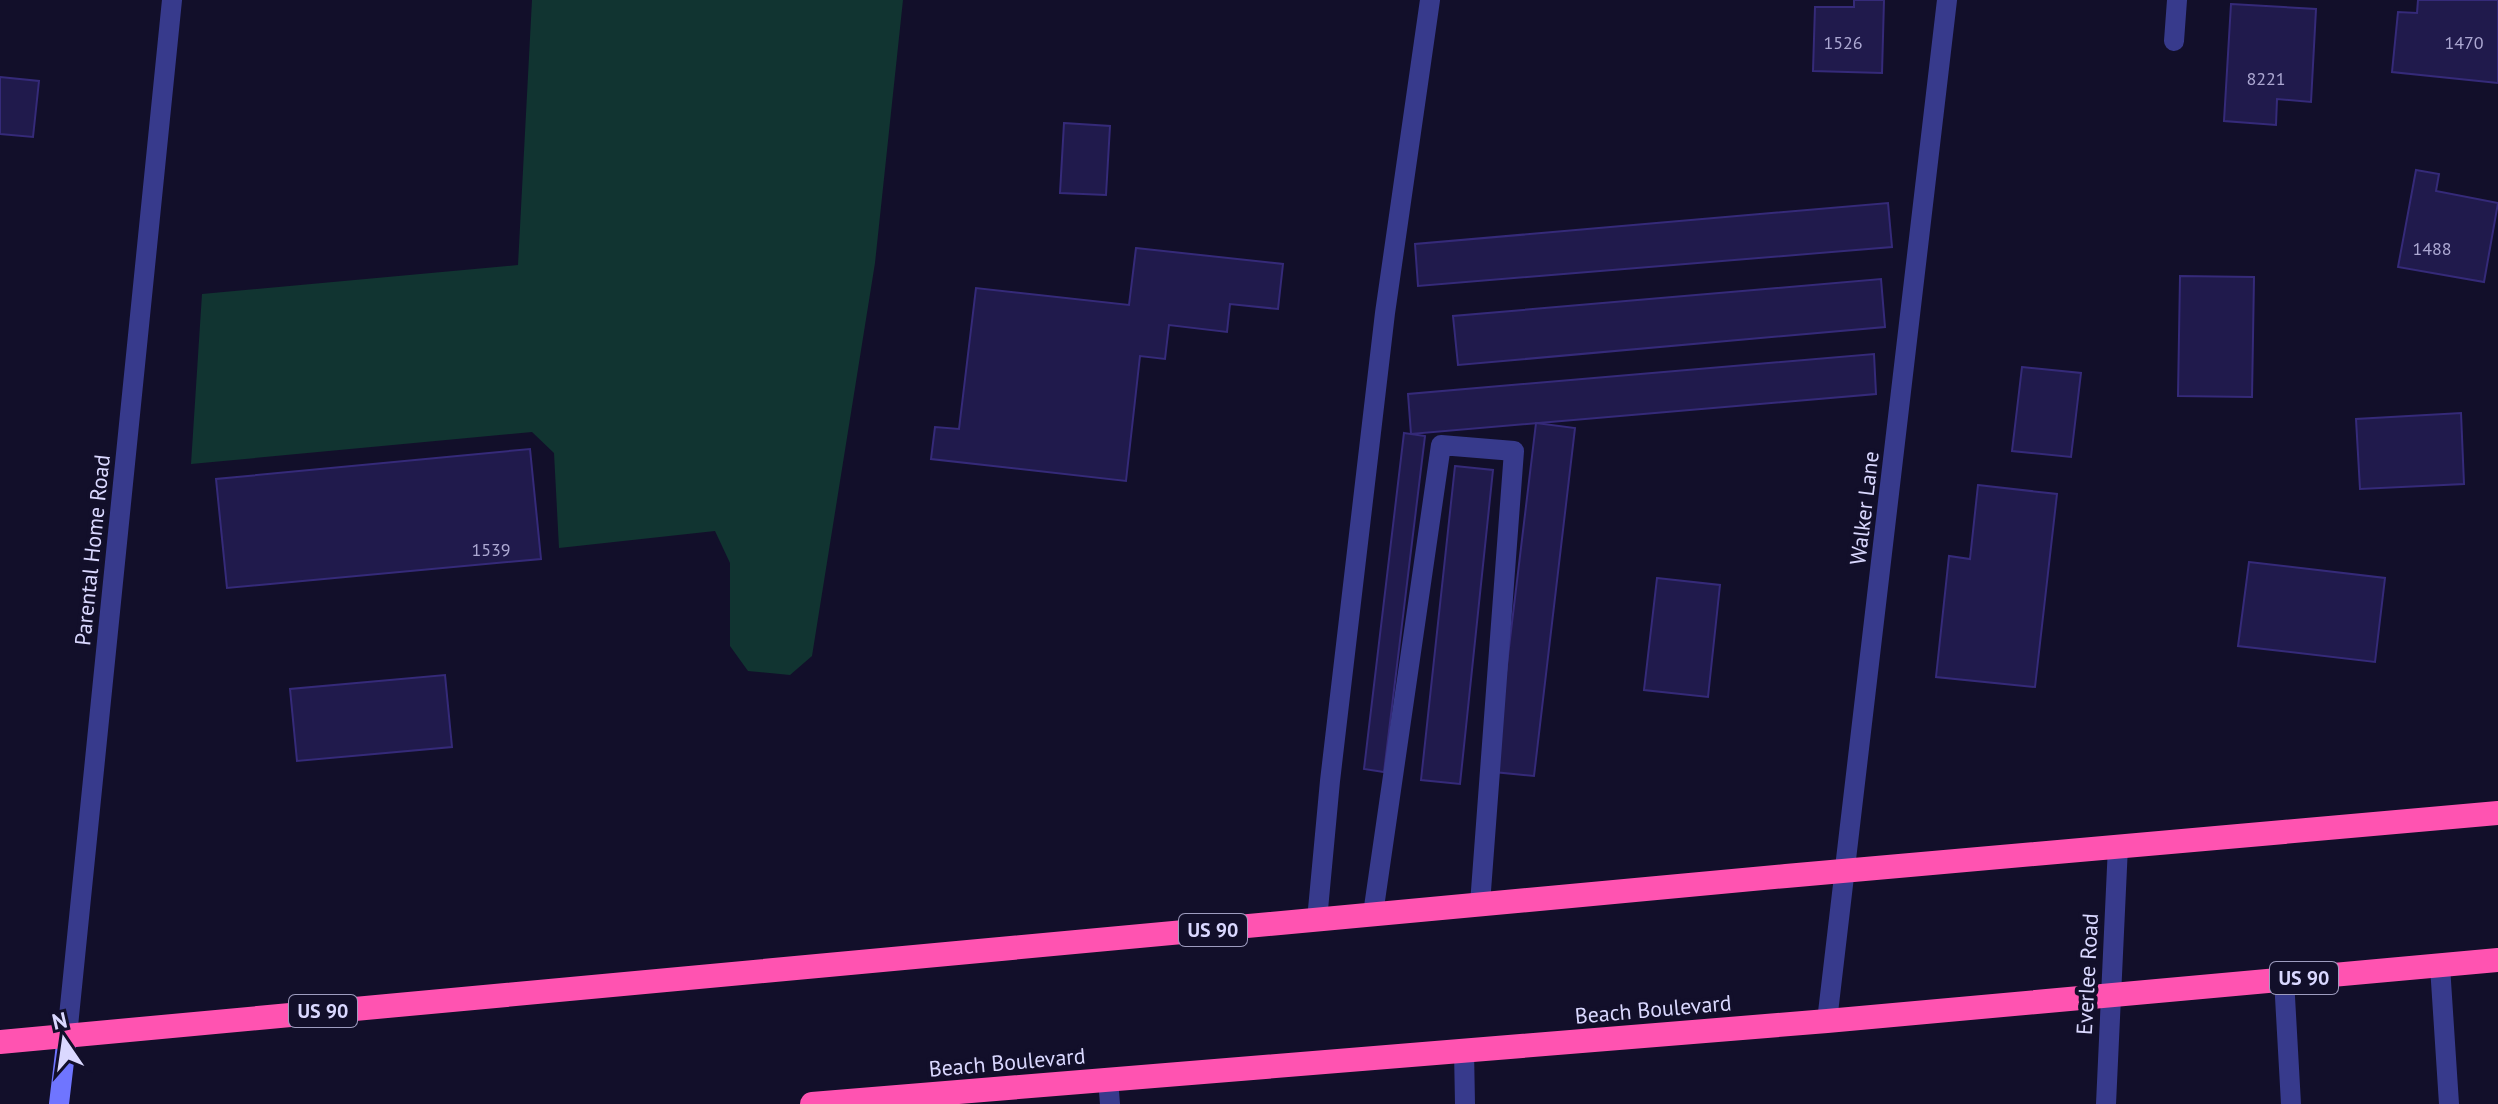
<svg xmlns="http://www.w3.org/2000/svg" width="2498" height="1104" font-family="'PT Sans',sans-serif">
<rect width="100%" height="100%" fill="#120f2a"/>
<polygon fill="#113431" points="532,0 903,0 875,263 812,656 790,675 748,671 730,646 730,563 715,531 559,548 554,453 532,432 191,464 202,294 518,265"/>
<g fill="#201a4c" stroke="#352a79" stroke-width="2">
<polygon points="1854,0 1884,0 1882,73 1813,71 1815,7 1854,7"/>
<polygon points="2418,0 2498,0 2498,83 2392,72 2398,12 2417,13"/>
<polygon points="2231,4 2316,9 2311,102 2277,99 2276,125 2224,121"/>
<polygon points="0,77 39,81 33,137 0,134"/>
<polygon points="1064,123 1110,126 1106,195 1060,193"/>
<polygon points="2416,170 2439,174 2436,191 2498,203 2484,282 2398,267"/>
<polygon points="1888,203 1892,247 1418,286 1415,244"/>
<polygon points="1136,248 1283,264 1278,309 1230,304 1227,332 1169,325 1165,359 1140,356 1126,481 931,459 935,427 959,429 976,288 1129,305"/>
<polygon points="2180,276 2254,277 2252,397 2178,396"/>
<polygon points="1881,279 1885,327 1458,365 1453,316"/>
<polygon points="1874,354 1876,394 1411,434 1408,394"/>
<polygon points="2022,367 2081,373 2071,457 2012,451"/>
<polygon points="2461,413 2464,484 2360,489 2356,419"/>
<polygon points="1536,423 1575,428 1534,776 1494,772"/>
<polygon points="1404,433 1425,436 1384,772 1364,769"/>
<polygon points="530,449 541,559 227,588 216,479"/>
<polygon points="1455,466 1493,470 1460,784 1421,780"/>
<polygon points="1978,485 2057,494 2035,687 1936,677 1949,556 1970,559"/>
<polygon points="2249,562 2385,578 2375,662 2238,646"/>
<polygon points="1657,578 1720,585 1708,697 1644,690"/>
<polygon points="445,675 452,747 297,761 290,689"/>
</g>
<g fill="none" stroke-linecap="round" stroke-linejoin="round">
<g stroke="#373a8c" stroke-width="20">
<polyline points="1373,914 1441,445 1514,451 1480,904"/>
<polyline points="1317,920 1330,781 1385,313 1430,0"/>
<polyline points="2440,966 2449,1104"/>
<polyline points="2284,979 2291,1104"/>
<polyline points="1464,1050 1465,1104"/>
<polyline points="1108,1079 1110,1104"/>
</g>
<g stroke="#373a8c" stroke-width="20">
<polyline points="2174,41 2177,0"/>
<polyline points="1827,1021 1947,0"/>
<polyline points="67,1036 172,0"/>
<polyline points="2106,1104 2118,846"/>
</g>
<polyline stroke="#6f75ff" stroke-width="20" points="59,1104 67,1036"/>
<g stroke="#ff53b1" stroke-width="24">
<polyline points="0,1042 1786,876 2498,813"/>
<polyline points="812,1104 1827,1021 2498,960"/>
</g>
</g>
<g text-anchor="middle" stroke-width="8" stroke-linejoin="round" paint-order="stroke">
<g font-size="18" fill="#aca8d2">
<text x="1843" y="49">1526</text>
<text x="2464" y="49">1470</text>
<text x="2266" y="85">8221</text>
<text x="2432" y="255">1488</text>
<text x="491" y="556">1539</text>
</g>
<g fill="#120f2a" stroke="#9e9cbf" stroke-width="2">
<rect x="1179" y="914" width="68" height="32" rx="6"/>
<rect x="2270" y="962" width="68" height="32" rx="6"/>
<rect x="289" y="995" width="68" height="32" rx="6"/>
</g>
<g font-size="20" font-weight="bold" fill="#dad8ff">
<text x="1213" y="937">US 90</text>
<text x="2304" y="985">US 90</text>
<text x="323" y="1018">US 90</text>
</g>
<g font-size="22" fill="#dad8ff" stroke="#120f2a">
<text transform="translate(1864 508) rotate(-83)" y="8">Walker Lane</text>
<text transform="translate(92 550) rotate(-84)" y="8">Parental Home Road</text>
<text transform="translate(2087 974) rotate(-87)" y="8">Everlee Road</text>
<text transform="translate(1653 1009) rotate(-5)" y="8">Beach Boulevard</text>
<text transform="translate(1007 1062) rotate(-5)" y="8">Beach Boulevard</text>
</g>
</g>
<g transform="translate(64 1040) rotate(347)" stroke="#120f2a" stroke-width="6" paint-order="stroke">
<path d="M0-6L14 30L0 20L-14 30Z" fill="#dad8ff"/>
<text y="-12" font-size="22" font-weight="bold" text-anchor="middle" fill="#dad8ff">N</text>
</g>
</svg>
